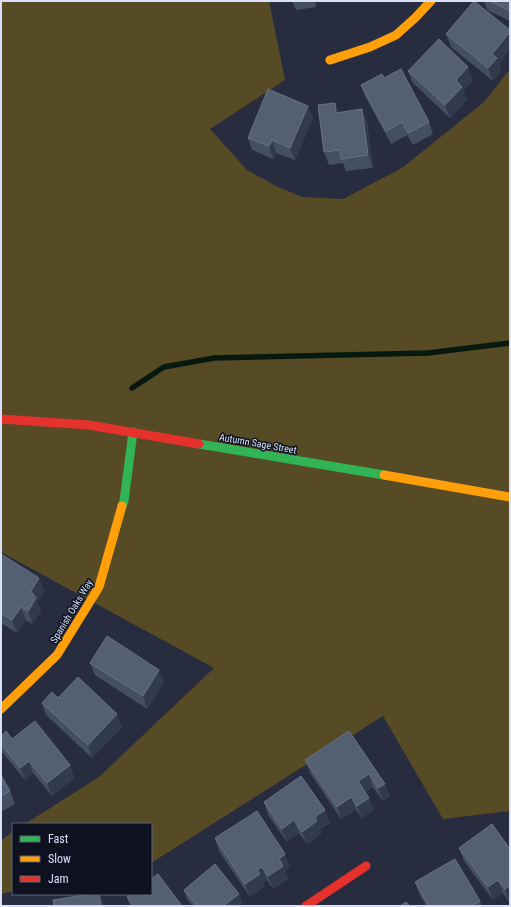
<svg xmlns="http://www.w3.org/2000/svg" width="511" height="907" font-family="'Roboto Condensed',sans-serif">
<rect width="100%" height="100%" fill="#282c3f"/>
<g fill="#574b25">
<polygon points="1,1 269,1 285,80 210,129 247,170 276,186 302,197 343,199 402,168 484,102 510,69 510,811 443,819 383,716 151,863 151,824 25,824 99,777 214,668 1,552"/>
<polygon points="13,832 13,891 1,894 1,840"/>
</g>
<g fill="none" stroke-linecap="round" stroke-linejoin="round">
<polyline stroke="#07190e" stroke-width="5.5" points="132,388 164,367 214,358 428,353 510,343"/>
<g stroke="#30b455" stroke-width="9">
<polyline points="199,444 384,475"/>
<polyline points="122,506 124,501 133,432"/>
</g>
<g stroke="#ff9f0a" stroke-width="9">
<polyline points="330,60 370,47 396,35 415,18 431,1"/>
<polyline points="384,475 510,497"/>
<polyline points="1,709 57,655 99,587 122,506"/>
</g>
<g stroke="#e5322d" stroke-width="9">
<polyline points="1,419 89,425 199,444"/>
<polyline points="306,906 366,866"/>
</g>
</g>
<g fill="#444f62">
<polygon points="292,1 315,1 316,7 296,10"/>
<polygon points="484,1 510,1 510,21 487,10"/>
<polygon points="446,34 499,64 501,70 493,81 451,47"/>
<polygon points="408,71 473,80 463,90 467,100 450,118 413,83"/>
<polygon points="384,78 429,122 433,134 413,145 407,135 391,144 366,98 361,85"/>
<polygon points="362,109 367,122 373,168 346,171 343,163 329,165 324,152 339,113"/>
<polygon points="313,118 295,160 276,153 273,159 252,150 248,138"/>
<polygon points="1,554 39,578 44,591 37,601 41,611 32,624 26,620 17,633 1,623"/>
<polygon points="90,663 164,682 147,709 95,675"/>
<polygon points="58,698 122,727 92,758 46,715 42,703"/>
<polygon points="349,731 390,796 383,801 373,787 365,792 374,810 362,818 356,810 341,819 310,773 305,760"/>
<polygon points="1,736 12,739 70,765 74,778 52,796 33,773 25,780 2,752 1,750"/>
<polygon points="1,775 10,791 15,804 1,812"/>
<polygon points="264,802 330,823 320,829 321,834 307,844 299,833 287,842 268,815"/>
<polygon points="492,824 509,902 503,893 493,900 464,861 459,848"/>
<polygon points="215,838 290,867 285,870 288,879 273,889 267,880 263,883 264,887 250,897 219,851"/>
<polygon points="415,882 480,901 482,906 426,906 420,895"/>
<polygon points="184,890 239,894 242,903 238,906 193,906 187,899"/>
<polygon points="127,897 182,906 130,906"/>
</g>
<g fill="#323a4d">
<polygon points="510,32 510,50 499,64 501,70 493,81 488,68 492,54"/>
<polygon points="468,67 473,80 463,90 467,100 450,118 445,105 456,80"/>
<polygon points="335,103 340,115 336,113"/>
<polygon points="308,106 313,118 295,160 290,148"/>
<polygon points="362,109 367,122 373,168 368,155"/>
<polygon points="272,140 276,153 273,159 269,146"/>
<polygon points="39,578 44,591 37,601 41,611 32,624 28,611 31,591"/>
<polygon points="21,607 26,620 17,633 12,620"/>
<polygon points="159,670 164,682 147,709 143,696"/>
<polygon points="117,714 122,727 92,758 88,745"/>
<polygon points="29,761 33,773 25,780 20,768"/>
<polygon points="70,765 74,778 52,796 47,783"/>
<polygon points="369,774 373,787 363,794 358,781"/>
<polygon points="385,784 390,796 383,801 378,788"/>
<polygon points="351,797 356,810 341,819 337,807"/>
<polygon points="369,798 374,810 362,818 357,806"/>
<polygon points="325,810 330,823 320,829 321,834 307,844 302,832 315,817"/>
<polygon points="294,820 299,833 287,842 282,829"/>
<polygon points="285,854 290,867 285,870 288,879 273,889 268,876 279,859"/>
<polygon points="262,867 267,880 263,883 264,887 250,897 245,884 257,870"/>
<polygon points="498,880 503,893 493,900 488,887"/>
<polygon points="510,885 510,901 509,902 505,889"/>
<polygon points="100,894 104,906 101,906"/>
<polygon points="239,894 242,903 238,906 223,906"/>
</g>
<g fill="#545f72" stroke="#697387">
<polygon points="474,1 510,30 510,32 492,54 497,58 488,68 446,34"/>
<polygon points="490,1 510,1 510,11"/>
<polygon points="439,39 468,67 456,80 462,87 445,105 408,71"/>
<polygon points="401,69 429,122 408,133 402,122 386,131 361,85 382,74 384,78"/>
<polygon points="268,89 308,106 290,148 272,140 269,146 248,138"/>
<polygon points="335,103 336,113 362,109 368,155 341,159 340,150 324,152 318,105"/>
<polygon points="1,554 39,578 31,591 36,598 28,611 21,607 12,620 1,613"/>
<polygon points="107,636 159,670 143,696 90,663"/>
<polygon points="78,677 117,714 88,745 42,703 52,692 58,698"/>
<polygon points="35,721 70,765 47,783 29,761 20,768 1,744 1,736 6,731 12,739"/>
<polygon points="349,731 385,784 378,788 369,774 358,781 369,798 357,806 351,797 337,807 305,760"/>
<polygon points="1,775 10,791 1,796"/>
<polygon points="301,776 325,810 315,817 317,821 302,832 294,820 282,829 264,802"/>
<polygon points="257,811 285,854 279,859 283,866 268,876 262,867 257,870 260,874 245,884 215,838"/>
<polygon points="492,824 510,849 510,885 505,889 498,880 488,887 459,848"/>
<polygon points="455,859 480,901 471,906 429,906 415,882"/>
<polygon points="215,864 239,894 223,906 197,906 184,890"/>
<polygon points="158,874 182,906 134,906 127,897 131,894 151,894 151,879"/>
<polygon points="91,894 99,894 101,906 54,906 53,900"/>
<polygon points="406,902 410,906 400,906"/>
</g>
<g text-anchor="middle" stroke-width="3" stroke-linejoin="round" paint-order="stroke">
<g font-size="10" fill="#d9e0f7" stroke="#0d1120">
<text transform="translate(258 443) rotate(10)" y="4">Autumn Sage Street</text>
<text transform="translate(71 611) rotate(-59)" y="4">Spanish Oaks Way</text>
</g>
</g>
<rect width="511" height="907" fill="none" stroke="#d9e0f7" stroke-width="4"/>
<rect x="12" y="823" width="140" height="72" fill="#0d1120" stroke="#5f6476"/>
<rect x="20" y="836" width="20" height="6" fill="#30b455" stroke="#5f6476"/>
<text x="48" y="843" font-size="12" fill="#d9e0f7">Fast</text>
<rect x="20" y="856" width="20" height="6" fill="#ff9f0a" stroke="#5f6476"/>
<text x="48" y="863" font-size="12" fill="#d9e0f7">Slow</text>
<rect x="20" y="876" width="20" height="6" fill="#e5322d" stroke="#5f6476"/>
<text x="48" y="883" font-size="12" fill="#d9e0f7">Jam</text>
</svg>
